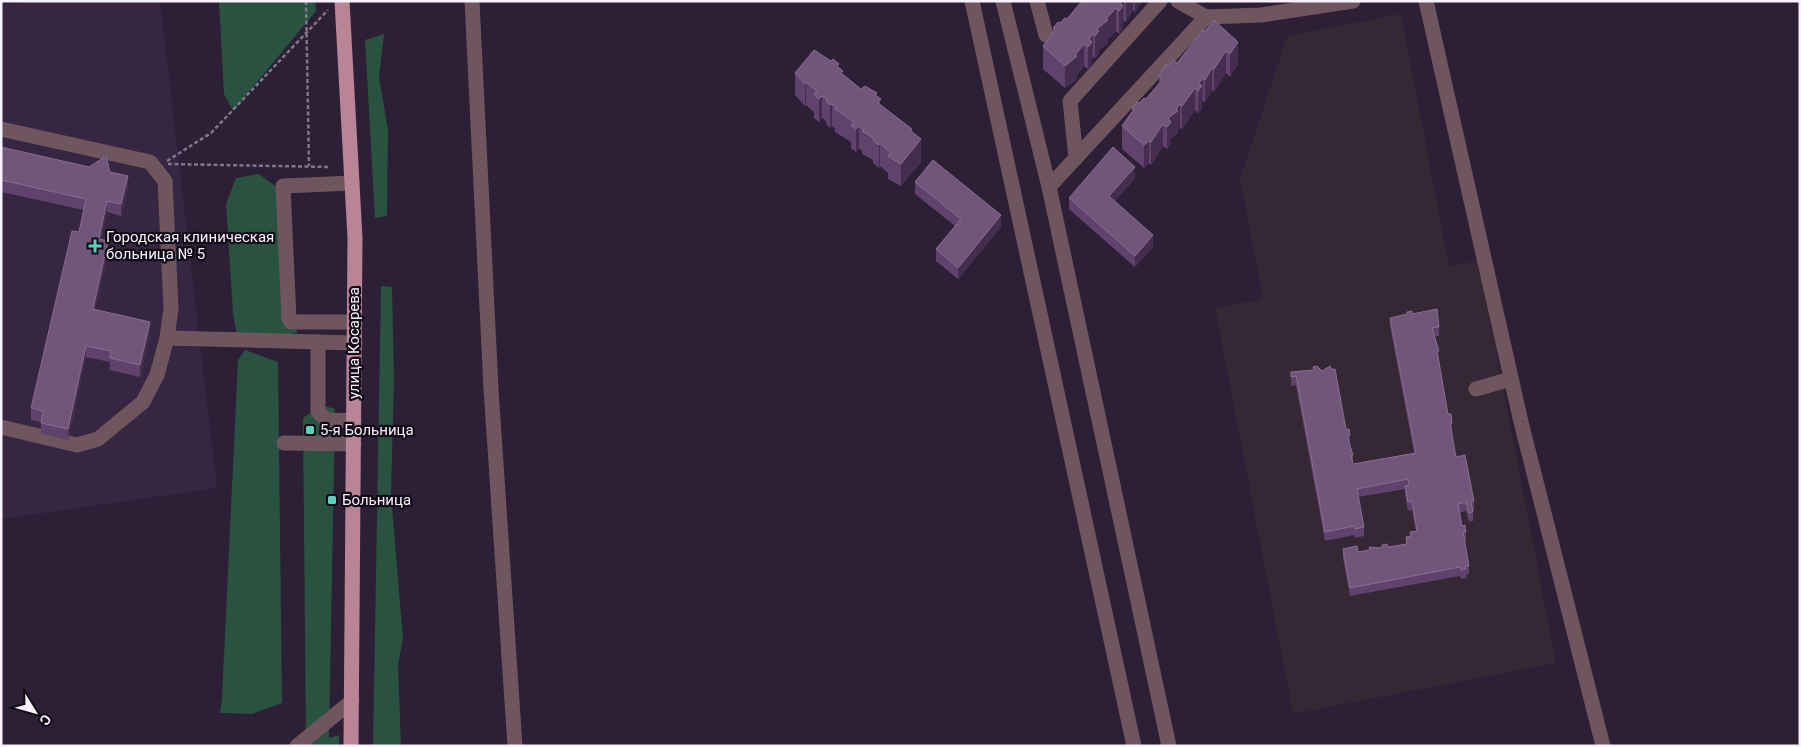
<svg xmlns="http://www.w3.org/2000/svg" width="1801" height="747" font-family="Roboto,sans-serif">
<rect width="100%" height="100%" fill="#2c1f36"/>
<polygon fill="#372642" points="36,1 160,1 217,488 1,519 1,5"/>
<polygon fill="#352734" points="1401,14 1449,266 1479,261 1556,663 1293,714 1215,308 1263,299 1240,179 1287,36"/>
<g fill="#295240">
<polygon points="219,1 315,1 316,11 233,111 224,94"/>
<polygon points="384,34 379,77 388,130 387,216 375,218 365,40"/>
<polygon points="259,174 290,197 297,333 276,337 237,336 233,313 226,204 236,178"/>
<polygon points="381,286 392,287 394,379 391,494 403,638 398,665 401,746 373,746"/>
<polygon points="245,350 278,362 282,703 252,714 220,713 222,698 238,360"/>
<polygon points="322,405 335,409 329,738 339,735 339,746 306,746 303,418"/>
</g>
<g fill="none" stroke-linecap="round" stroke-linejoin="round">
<g stroke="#82778a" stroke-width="2.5" stroke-dasharray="4 2.5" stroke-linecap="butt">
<polyline points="306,1 309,166"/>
<polyline points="167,161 211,133 328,10"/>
<polyline points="168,164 330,167"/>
</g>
<g stroke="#6f555d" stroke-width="15">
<polyline points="472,1 491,389 515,746"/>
<polyline points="972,1 1134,746"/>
<polyline points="1003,1 1049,187 1206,17"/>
<polyline points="1037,1 1046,35"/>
<polyline points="1178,1 1206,17 1261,15 1353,1"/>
<polyline points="1426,1 1521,422 1603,746"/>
<polyline points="1,129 150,162 165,181 171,308 167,338 157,375 143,402 98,439 77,445 1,427"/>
<polyline points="1076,158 1070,101 1160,1"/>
<polyline points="352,183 283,186 289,319 291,322 355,322"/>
<polyline points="1049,187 1169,746"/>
<polyline points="167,338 355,343"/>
<path d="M318,342V411C325,424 341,420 354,420"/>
<polyline points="1476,389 1511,379"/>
<polyline points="284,443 354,444"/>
<polyline points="297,746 352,701"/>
</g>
<polyline stroke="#b98495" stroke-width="15" points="342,1 355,238 351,746"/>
</g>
<g fill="#60436c">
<polygon points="1080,1 1142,1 1135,12 1133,10 1126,22 1124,21 1123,21 1123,29 1119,34 1116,31 1108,39 1108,43 1099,50 1099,53 1095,58 1092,57 1092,64 1088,69 1084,66 1077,75 1077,79 1065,88 1043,69 1043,46 1053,32 1053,28 1067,19 1080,4"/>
<polygon points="1214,20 1238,64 1230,77 1226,73 1214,92 1212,90 1205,102 1203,101 1202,102 1202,109 1198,113 1195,110 1182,129 1180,127 1178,130 1178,133 1171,138 1171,144 1167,149 1163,146 1151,165 1149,163 1144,168 1122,149 1122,126 1132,112 1132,108 1146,99 1159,84 1159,76 1168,66 1177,63"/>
<polygon points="839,67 843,74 861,89 877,96 881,106 912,132 921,162 901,186 888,179 888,173 880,166 879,168 873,163 873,160 862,154 862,151 859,148 856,152 851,148 851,142 835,132 835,129 832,126 830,128 826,124 826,121 822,118 819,122 814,118 814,112 806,105 805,106 795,95 795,73"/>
<polygon points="1,147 110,172 128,188 121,216 107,212 101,239 108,253 95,309 150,333 140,377 110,370 110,362 86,357 68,440 41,434 41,422 31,420 31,408 79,232 84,210 1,192"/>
<polygon points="1135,178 1115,201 1153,247 1135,267 1069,209 1069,198"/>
<polygon points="915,182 1001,227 958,279 936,261 936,249 955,226 915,194"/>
<polygon points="1407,312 1439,327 1439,336 1435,336 1448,414 1452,423 1452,432 1451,432 1456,457 1474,501 1474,510 1473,510 1473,521 1469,522 1466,511 1459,513 1462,526 1466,532 1466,541 1464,541 1469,566 1469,574 1466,575 1466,578 1461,579 1460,576 1350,596 1343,558 1343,549 1358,552 1369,550 1369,547 1382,548 1382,545 1388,547 1406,544 1406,537 1410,536 1410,532 1416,531 1412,510 1408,511 1405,495 1405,489 1358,497 1364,527 1364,536 1355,538 1354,535 1325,541 1296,385 1291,386 1291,372 1313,370 1313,367 1346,429 1350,435 1350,444 1353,455 1353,464 1414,453 1390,326 1390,318 1407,315"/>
</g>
<g fill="#452d50">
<polygon points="1121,1 1124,1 1123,29 1119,34 1119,11 1120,3"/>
<polygon points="1126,1 1133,1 1133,10 1126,22"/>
<polygon points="1135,1 1142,1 1135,12"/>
<polygon points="1116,8 1116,31 1108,39 1108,43 1099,50 1099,53 1095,58 1095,36 1097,29"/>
<polygon points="1093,34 1092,64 1088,69 1088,47 1089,39"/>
<polygon points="1238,42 1238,64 1230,77 1230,54"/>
<polygon points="1084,44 1084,66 1077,75 1077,79 1065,88 1065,66"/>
<polygon points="1226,51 1226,73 1214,92 1214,69"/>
<polygon points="1212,68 1212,90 1205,102 1205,80"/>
<polygon points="1203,78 1202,109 1198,113 1199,83"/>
<polygon points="806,82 806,105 805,106 805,84"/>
<polygon points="1195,88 1195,110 1182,129 1182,106"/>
<polygon points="822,96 822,118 819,122 819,99"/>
<polygon points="832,104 832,126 830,128 830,105"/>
<polygon points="1180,104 1180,127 1178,130 1178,133 1171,138 1171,144 1167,149 1167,127 1168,118"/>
<polygon points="1163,124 1163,146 1151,165 1151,142"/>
<polygon points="859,126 859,148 856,152 856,129"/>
<polygon points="912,129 912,150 921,139 921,162 901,186 901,164 910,130"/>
<polygon points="1149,141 1149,163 1144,168 1144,145"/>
<polygon points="880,143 880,166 879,168 879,145"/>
<polygon points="1135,167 1135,178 1109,208 1109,196"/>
<polygon points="128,176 128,188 121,216 121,204"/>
<polygon points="107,201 107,212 99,250 99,239"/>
<polygon points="1001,215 1001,227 958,279 958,268"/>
<polygon points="1153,235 1153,247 1135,267 1135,256"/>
<polygon points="108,241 108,253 93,320 93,309"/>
<polygon points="150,322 150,333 140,377 140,365"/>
<polygon points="86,346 86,357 68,440 68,429"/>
<rect x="1437" y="351" width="2" height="9"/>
</g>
<g fill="#71567c" stroke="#866e90">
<polygon points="1082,1 1121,1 1120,3 1123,6 1119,11 1116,8 1106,19 1108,20 1097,29 1099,31 1095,36 1093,34 1089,39 1092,42 1088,47 1084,44 1075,55 1077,56 1065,66 1043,46 1055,29 1053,28 1058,22 1060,23 1065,18 1067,19"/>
<polygon points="1214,20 1238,42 1230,54 1226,51 1214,69 1212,68 1205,80 1203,78 1199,83 1202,86 1198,91 1195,88 1182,106 1180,104 1176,109 1178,111 1168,118 1171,122 1167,127 1163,124 1151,142 1149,141 1144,145 1122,126 1134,109 1132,108 1137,102 1139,103 1144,98 1146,99 1162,80 1159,76 1166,64 1168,66 1173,60 1177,63 1203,30 1205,31"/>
<polygon points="814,50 831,61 833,59 839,64 837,66 843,71 841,73 861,89 865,86 877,93 875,95 881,99 878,103 912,129 910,130 921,139 901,164 888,156 891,153 880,143 879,145 873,140 874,138 862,131 864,130 859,126 856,129 851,125 854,122 835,109 836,107 832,104 830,105 826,101 827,99 822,96 819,99 814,95 817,91 806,82 805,84 795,73"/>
<polygon points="1,147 89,167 106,156 110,172 128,176 121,204 107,201 99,239 108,241 93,309 150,322 140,365 110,358 111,351 86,346 68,429 41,423 43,411 31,408 72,231 79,232 86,199 1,180"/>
<polygon points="1113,147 1135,167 1109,196 1153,235 1135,256 1069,198"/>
<polygon points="933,160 1001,215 958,268 936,249 961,219 915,182"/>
<polygon points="1437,309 1439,327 1432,328 1439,351 1437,351 1448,414 1451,414 1452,423 1450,423 1456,457 1465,455 1474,501 1471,502 1473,512 1469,513 1466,502 1458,504 1462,526 1465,525 1466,532 1463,532 1469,566 1465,566 1466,569 1461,570 1460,567 1350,588 1343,549 1357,546 1358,552 1370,550 1369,547 1382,548 1382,545 1387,544 1388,547 1407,544 1406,537 1411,536 1410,532 1417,531 1412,501 1408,502 1405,486 1409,485 1408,479 1357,489 1364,527 1355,529 1354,526 1325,532 1296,376 1291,377 1291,372 1314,370 1313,367 1317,366 1322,371 1330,366 1331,369 1335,369 1346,429 1349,429 1350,435 1347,436 1353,455 1351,455 1353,464 1416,453 1390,318 1407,314 1407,312 1412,311 1412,314"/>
</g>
<g fill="#5ccebb" stroke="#110c16" stroke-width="2">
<path d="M92.5 238.5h5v5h5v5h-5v5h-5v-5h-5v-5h5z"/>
<rect x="305" y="425" width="10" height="10" rx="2.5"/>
<rect x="327" y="495" width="10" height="10" rx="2.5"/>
</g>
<g text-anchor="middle" stroke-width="4.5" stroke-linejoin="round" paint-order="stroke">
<g font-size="15" fill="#f8f1fe" stroke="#110c16" text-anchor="start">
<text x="106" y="242">Городская клиническая<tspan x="106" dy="17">больница № 5</tspan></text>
<text x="320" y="435">5-я Больница</text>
<text x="342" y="505">Больница</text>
</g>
<g font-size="15" fill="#f8f1fe" stroke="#110c16">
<text transform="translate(354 343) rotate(-90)" y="5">улица Косарева</text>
</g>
</g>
<rect width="1801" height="747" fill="none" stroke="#f8f1fe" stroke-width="5"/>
<g transform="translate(35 712) rotate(127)" stroke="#110c16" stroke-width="4" paint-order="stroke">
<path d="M0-4L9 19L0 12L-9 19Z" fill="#f8f1fe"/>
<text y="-8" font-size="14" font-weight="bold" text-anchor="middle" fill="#f8f1fe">С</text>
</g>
</svg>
